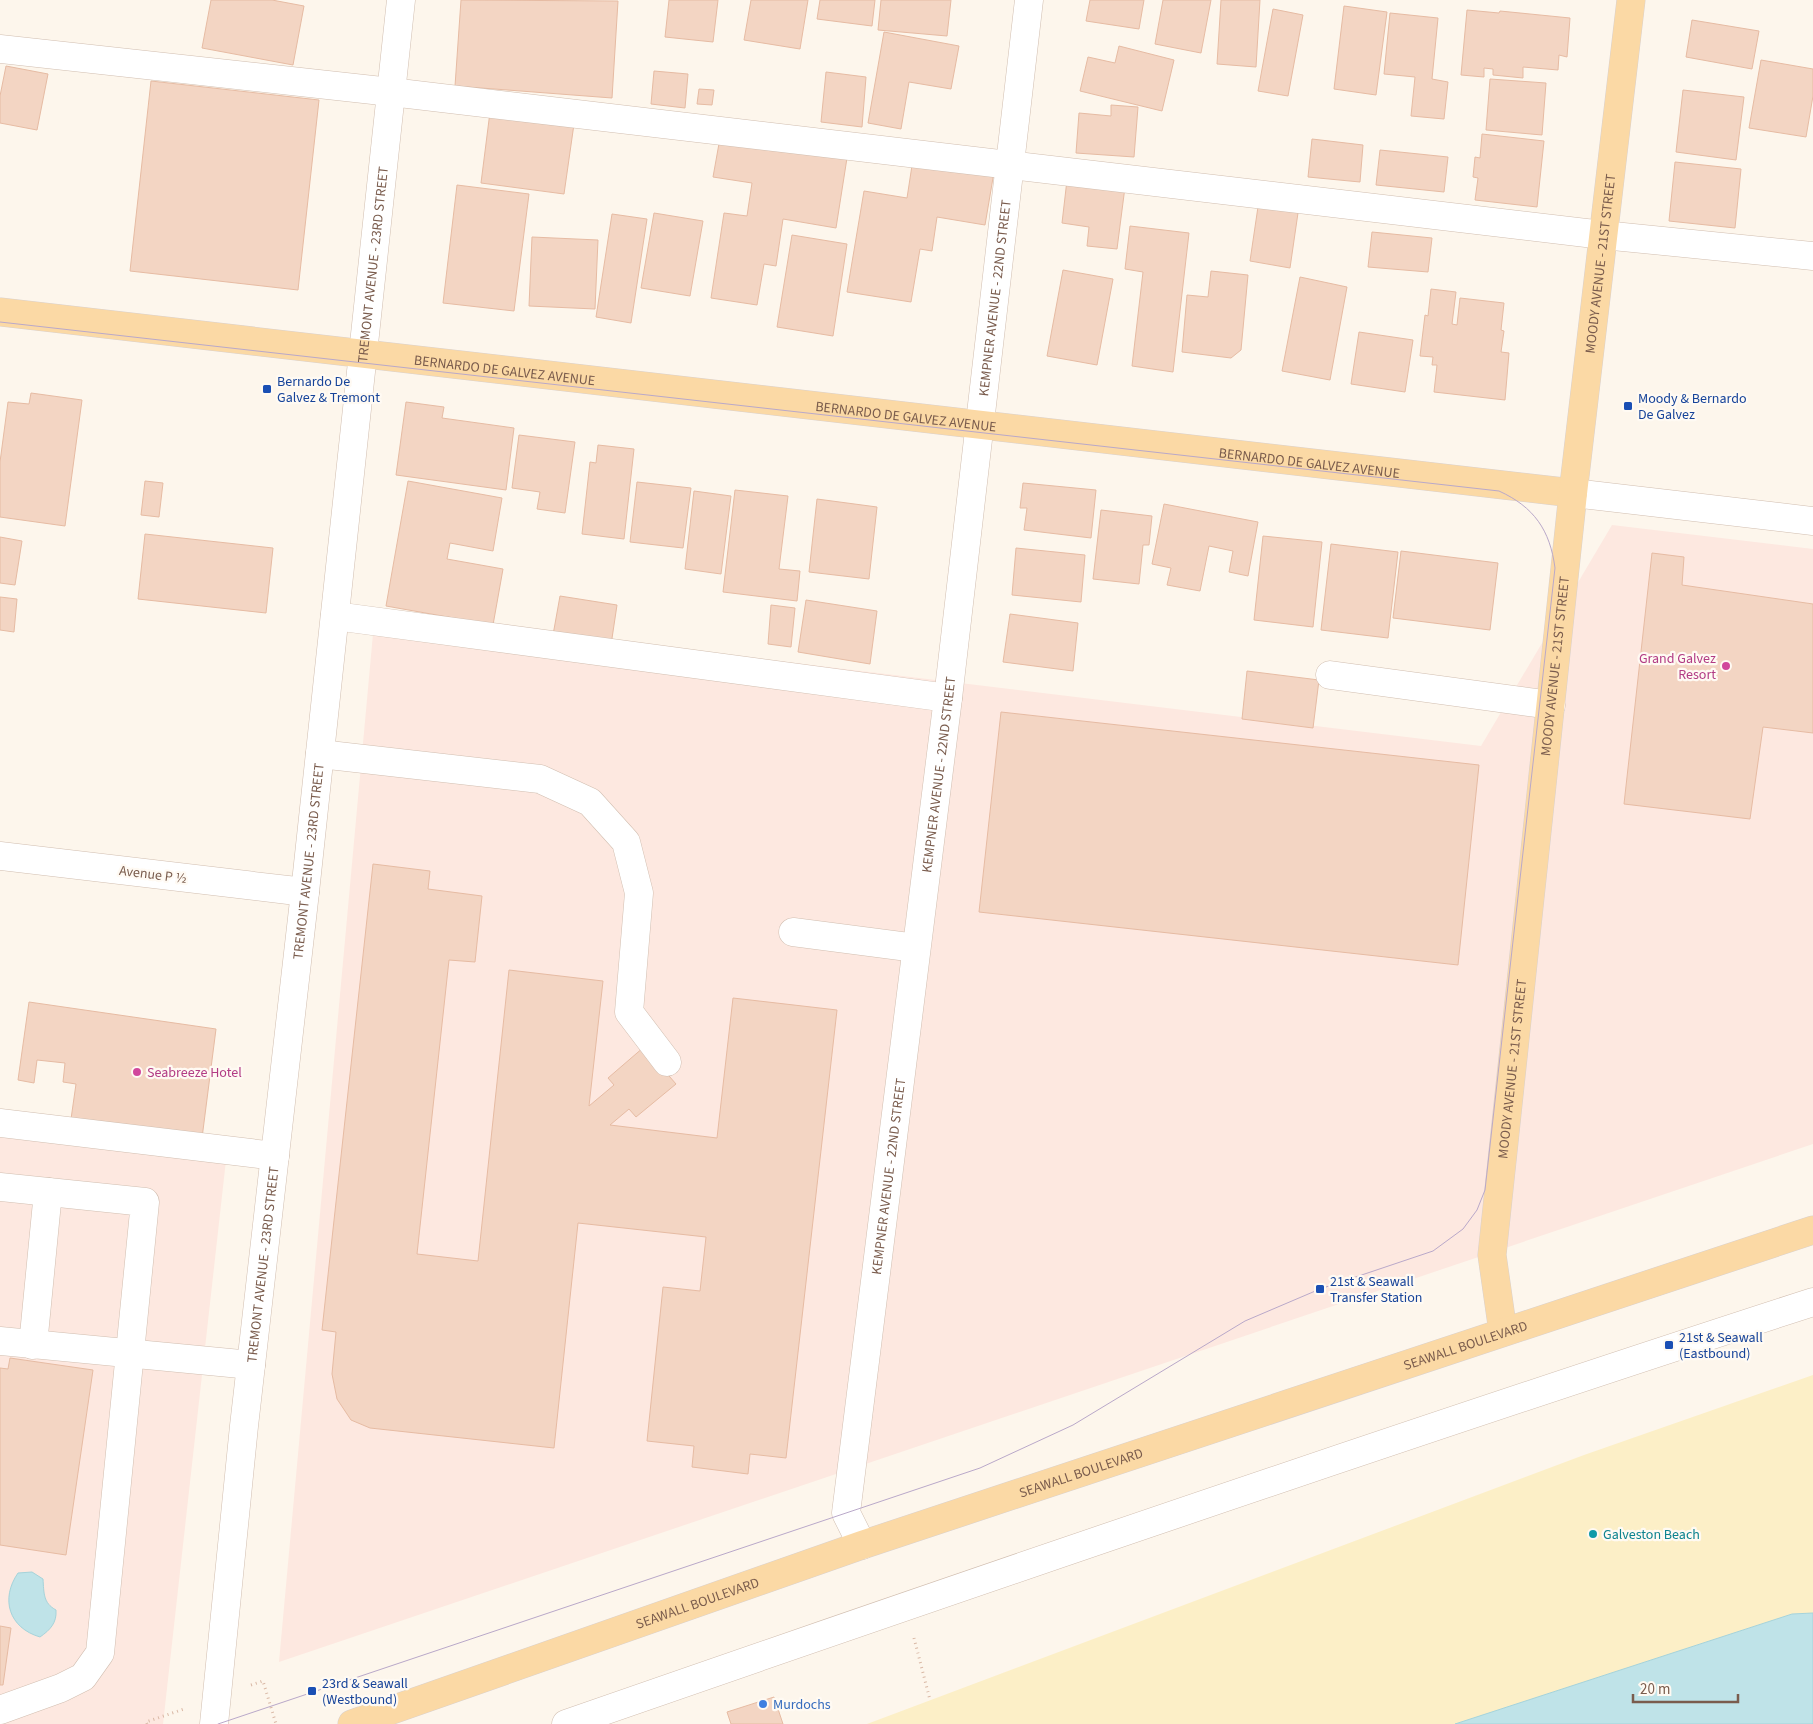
<svg xmlns="http://www.w3.org/2000/svg" width="1813" height="1724" font-family="'Source Sans 3',sans-serif">
<rect width="100%" height="100%" fill="#fdf6ec"/>
<g fill="#fde8e0">
<polygon points="1612,525 1813,549 1813,1144 279,1662 375,612 1481,746"/>
<polygon points="0,1132 226,1160 163,1724 0,1724"/>
</g>
<polygon fill="#fcefc7" points="1813,1375 1813,1613 1792,1614 1455,1724 867,1724 1584,1455"/>
<g fill="#bfe3e8" stroke="#a5d3da">
<path d="M32,1572L43,1579C44,1593 43,1603 56,1610C57,1623 50,1630 40,1637C9,1628 0,1599 18,1573Z"/>
<polygon points="1813,1613 1813,1724 1455,1724 1792,1614"/>
</g>
<g fill="#f3d5c3" stroke="#e6bba3">
<polygon points="211,0 272,0 304,6 293,65 202,48"/>
<polygon points="461,0 618,1 612,98 455,86"/>
<polygon points="669,0 718,0 713,42 665,37"/>
<polygon points="751,0 808,0 800,49 744,40"/>
<polygon points="820,0 875,0 872,26 817,19"/>
<polygon points="881,0 951,0 947,36 878,30"/>
<polygon points="1090,0 1144,0 1139,29 1086,21"/>
<polygon points="1163,0 1211,0 1201,53 1155,44"/>
<polygon points="1221,0 1260,0 1256,67 1217,64"/>
<polygon points="1344,6 1387,12 1376,95 1334,89"/>
<polygon points="1273,9 1303,15 1288,96 1258,91"/>
<polygon points="1467,10 1499,13 1500,11 1570,18 1567,57 1559,55 1558,70 1523,67 1523,78 1493,75 1493,69 1484,68 1484,77 1461,75"/>
<polygon points="1390,13 1438,18 1432,79 1448,82 1444,119 1411,116 1415,77 1384,74"/>
<polygon points="1692,20 1759,31 1752,69 1686,57"/>
<polygon points="884,32 959,46 951,89 909,82 901,129 868,123"/>
<polygon points="1119,46 1174,60 1162,111 1080,91 1088,57 1115,63"/>
<polygon points="1761,60 1813,69 1813,96 1806,137 1749,128"/>
<polygon points="6,66 48,74 37,130 0,123 0,96"/>
<polygon points="654,71 688,74 685,108 651,104"/>
<polygon points="826,72 866,77 862,127 821,122"/>
<polygon points="1490,79 1546,83 1542,135 1486,130"/>
<polygon points="151,81 319,100 298,290 130,271"/>
<polygon points="699,89 714,90 712,105 697,104"/>
<polygon points="1683,90 1744,97 1736,160 1676,152"/>
<polygon points="1111,105 1138,107 1134,157 1076,153 1079,113 1111,116"/>
<polygon points="490,112 574,124 564,194 481,183"/>
<polygon points="1482,134 1544,141 1537,207 1475,200 1478,178 1473,177 1475,157 1480,158"/>
<polygon points="720,138 847,158 836,228 783,219 776,266 764,264 757,305 711,298 724,213 747,216 752,183 713,177"/>
<polygon points="1312,139 1363,145 1360,182 1308,177"/>
<polygon points="1380,150 1448,157 1444,192 1376,185"/>
<polygon points="913,159 994,172 985,225 937,217 932,251 920,249 911,302 847,292 864,191 907,198"/>
<polygon points="1675,162 1741,169 1735,228 1669,221"/>
<polygon points="1067,180 1125,187 1117,249 1087,246 1089,227 1062,223"/>
<polygon points="457,185 529,194 514,311 443,303"/>
<polygon points="1259,200 1299,206 1290,268 1250,261"/>
<polygon points="654,213 703,221 690,296 641,288"/>
<polygon points="612,214 647,219 631,323 596,317"/>
<polygon points="1130,226 1189,233 1173,372 1132,366 1143,272 1125,269"/>
<polygon points="1372,232 1432,238 1428,272 1368,267"/>
<polygon points="792,235 847,244 833,336 777,327"/>
<polygon points="532,237 598,240 595,309 529,306"/>
<polygon points="1063,270 1113,279 1097,365 1047,356"/>
<polygon points="1211,271 1248,275 1241,350 1231,358 1182,352 1187,295 1208,297"/>
<polygon points="1300,277 1347,287 1330,380 1282,371"/>
<polygon points="1431,289 1456,292 1452,324 1457,325 1460,298 1504,303 1501,330 1504,331 1501,352 1509,353 1505,400 1434,392 1437,365 1432,365 1433,357 1420,356 1425,315 1428,316"/>
<polygon points="1359,332 1413,340 1405,392 1351,384"/>
<polygon points="31,393 82,400 65,526 0,517 0,462 8,402 29,404"/>
<polygon points="406,402 444,407 442,418 514,428 506,490 396,475"/>
<polygon points="519,435 575,442 565,513 537,509 540,492 512,488"/>
<polygon points="598,445 634,449 624,539 582,534 590,462 596,463"/>
<polygon points="145,481 163,483 159,517 141,515"/>
<polygon points="408,481 502,498 493,551 450,543 447,559 503,569 493,625 386,606"/>
<polygon points="637,482 691,488 683,548 630,542"/>
<polygon points="1023,483 1096,490 1091,538 1024,530 1027,508 1020,508"/>
<polygon points="735,490 788,496 779,569 800,571 797,601 723,592"/>
<polygon points="694,491 731,496 721,574 685,569"/>
<polygon points="817,499 877,507 869,579 809,572"/>
<polygon points="1164,504 1258,522 1248,576 1229,572 1233,551 1209,546 1200,591 1167,585 1171,568 1152,564"/>
<polygon points="1101,510 1152,516 1149,545 1143,545 1139,584 1093,579"/>
<polygon points="145,534 273,548 266,613 138,599"/>
<polygon points="1263,536 1322,542 1313,627 1254,620"/>
<polygon points="0,537 22,541 15,585 0,583"/>
<polygon points="1331,544 1398,552 1388,638 1321,630"/>
<polygon points="1016,548 1085,555 1081,602 1012,595"/>
<polygon points="1401,551 1498,563 1490,630 1393,618"/>
<polygon points="1652,553 1684,557 1682,585 1813,604 1813,733 1763,727 1750,819 1624,804"/>
<polygon points="560,596 617,605 611,645 553,635"/>
<polygon points="0,597 17,599 14,632 0,630"/>
<polygon points="806,600 877,611 870,664 798,652"/>
<polygon points="771,605 795,608 791,647 768,644"/>
<polygon points="1010,614 1078,623 1073,671 1003,662"/>
<polygon points="1247,671 1319,680 1313,728 1242,719"/>
<polygon points="1001,712 1479,765 1458,965 979,912"/>
<polygon points="373,864 430,871 428,889 482,896 475,962 449,960 417,1254 478,1261 509,970 603,981 589,1106 614,1085 608,1078 644,1047 676,1084 636,1117 629,1109 610,1125 717,1138 733,998 837,1010 786,1458 750,1454 748,1474 692,1467 694,1446 647,1441 663,1287 700,1291 706,1237 578,1223 554,1448 370,1428 351,1420 337,1399 332,1374 336,1332 322,1330"/>
<polygon points="29,1002 216,1029 202,1138 71,1119 76,1084 63,1082 65,1063 37,1060 34,1083 18,1080"/>
<polygon points="10,1358 93,1370 66,1555 0,1545 0,1368 8,1369"/>
<polygon points="0,1626 11,1628 3,1685 0,1685"/>
<polygon points="774,1697 783,1724 731,1724 727,1712"/>
</g>
<g fill="none" stroke-linecap="round" stroke-linejoin="round">
<g stroke="#d1beb0" stroke-width="29">
<g id="minor">
<polyline points="0,49 391,92 1603,235 1813,256"/>
<polyline points="1573,493 1813,521"/>
<polyline points="335,616 948,698"/>
<polyline points="1330,675 1551,705"/>
<polyline points="320,754 540,779 590,802 626,842 639,893 629,1012 667,1062"/>
<polyline points="0,856 305,892"/>
<polyline points="793,932 916,948"/>
<polyline points="0,1123 275,1156"/>
<polyline points="0,1187 145,1202 100,1653 83,1677 61,1688 0,1710"/>
<polyline points="0,1341 251,1365"/>
<polyline points="33,1345 48,1192"/>
<path id="s1" d="M862,1545L846,1513L948,698L1029,0"/>
<path id="s2" d="M214,1724L244,1426L305,892L401,0"/>
<path d="M566,1724C980,1580 1396,1437 1813,1302"/>
</g>
</g>
<g stroke="#dad1cd" stroke-width="29">
<g id="major">
<path id="s3" d="M0,312L1573,493"/>
<path id="s4" d="M1503,1332L1492,1255L1573,493L1631,0"/>
<path id="s5" d="M352,1724L862,1545L1813,1230"/>
</g>
</g>
<g stroke="#d9b8a5" stroke-width="3" stroke-dasharray="1 4" stroke-linecap="butt">
<polyline points="914,1638 930,1700"/>
<polyline points="251,1685 263,1681 276,1724"/>
<polyline points="147,1724 146,1722 184,1709"/>
</g>
<use href="#minor" stroke="#fff" stroke-width="28"/>
<use href="#major" stroke="#fbd9a5" stroke-width="28"/>
<path stroke="#b9a8c9" stroke-width="1" d="M0,322L1499,491C1534,507 1550,530 1555,568L1485,1190L1477,1210L1463,1229L1433,1251L1320,1289L1245,1321L1073,1425L980,1468L218,1724"/>
</g>
<g fill="#1a4fb4" stroke="#fffaf3" stroke-width="2">
<rect x="262" y="384" width="10" height="10" rx="2.5"/>
<rect x="1623" y="401" width="10" height="10" rx="2.5"/>
<rect x="1315" y="1284" width="10" height="10" rx="2.5"/>
<rect x="1664" y="1340" width="10" height="10" rx="2.5"/>
<rect x="307" y="1686" width="10" height="10" rx="2.5"/>
</g>
<g fill="#d1479c" stroke="#fffaf3" stroke-width="2">
<circle cx="1726" cy="666" r="5"/>
<circle cx="137" cy="1072" r="5"/>
</g>
<circle fill="#0f9aa8" stroke="#fffaf3" stroke-width="2" cx="1593" cy="1534" r="5"/>
<circle fill="#3f7fe0" stroke="#fffaf3" stroke-width="2" cx="763" cy="1704" r="5"/>
<g text-anchor="middle" stroke-width="4.5" stroke-linejoin="round" paint-order="stroke">
<g font-size="14" fill="#7a5c4d" stroke="#fffaf3">
<text dy="5" stroke="none"><textPath href="#s4" startOffset="1075">MOODY AVENUE - 21ST STREET</textPath></text>
<text dy="5" stroke="none"><textPath href="#s2" startOffset="1468">TREMONT AVENUE - 23RD STREET</textPath></text>
<text dy="5" stroke="none"><textPath href="#s1" startOffset="1260">KEMPNER AVENUE - 22ND STREET</textPath></text>
<text dy="5" stroke="none"><textPath href="#s3" startOffset="508">BERNARDO DE GALVEZ AVENUE</textPath></text>
<text dy="5" stroke="none"><textPath href="#s3" startOffset="912">BERNARDO DE GALVEZ AVENUE</textPath></text>
<text dy="5" stroke="none"><textPath href="#s3" startOffset="1318">BERNARDO DE GALVEZ AVENUE</textPath></text>
<text dy="5" stroke="none"><textPath href="#s4" startOffset="670">MOODY AVENUE - 21ST STREET</textPath></text>
<text dy="5" stroke="none"><textPath href="#s1" startOffset="780">KEMPNER AVENUE - 22ND STREET</textPath></text>
<text dy="5" stroke="none"><textPath href="#s2" startOffset="868">TREMONT AVENUE - 23RD STREET</textPath></text>
<text transform="translate(153 874) rotate(7)" y="5">Avenue P ½</text>
<text dy="5" stroke="none"><textPath href="#s4" startOffset="265">MOODY AVENUE - 21ST STREET</textPath></text>
<text dy="5" stroke="none"><textPath href="#s1" startOffset="375">KEMPNER AVENUE - 22ND STREET</textPath></text>
<text dy="5" stroke="none"><textPath href="#s2" startOffset="462">TREMONT AVENUE - 23RD STREET</textPath></text>
<text dy="5" stroke="none"><textPath href="#s5" startOffset="1176">SEAWALL BOULEVARD</textPath></text>
<text dy="5" stroke="none"><textPath href="#s5" startOffset="771">SEAWALL BOULEVARD</textPath></text>
<text dy="5" stroke="none"><textPath href="#s5" startOffset="366">SEAWALL BOULEVARD</textPath></text>
</g>
<g font-size="14" fill="#164399" stroke="#fffaf3" text-anchor="start">
<text x="277" y="386">Bernardo De<tspan x="277" dy="16">Galvez &amp; Tremont</tspan></text>
<text x="1638" y="403">Moody &amp; Bernardo<tspan x="1638" dy="16">De Galvez</tspan></text>
<text x="1330" y="1286">21st &amp; Seawall<tspan x="1330" dy="16">Transfer Station</tspan></text>
<text x="1679" y="1342">21st &amp; Seawall<tspan x="1679" dy="16">(Eastbound)</tspan></text>
<text x="322" y="1688">23rd &amp; Seawall<tspan x="322" dy="16">(Westbound)</tspan></text>
</g>
<g font-size="14" fill="#b23c85" stroke="#fffaf3" text-anchor="end">
<text x="1716" y="663">Grand Galvez<tspan x="1716" dy="16">Resort</tspan></text>
<text x="147" y="1077" text-anchor="start">Seabreeze Hotel</text>
</g>
<g font-size="14" fill="#0d838f" stroke="#fffaf3" text-anchor="start">
<text x="1603" y="1539">Galveston Beach</text>
</g>
<g font-size="14" fill="#366cbe" stroke="#fffaf3" text-anchor="start">
<text x="773" y="1709">Murdochs</text>
</g>
</g>
<path d="M1633 1694v8h105v-8" fill="none" stroke="#7a5c4d" stroke-width="2.5"/>
<text x="1640" y="1694" font-size="15" fill="#7a5c4d" stroke="#fffaf3" stroke-width="4" paint-order="stroke">20 m</text>
</svg>
